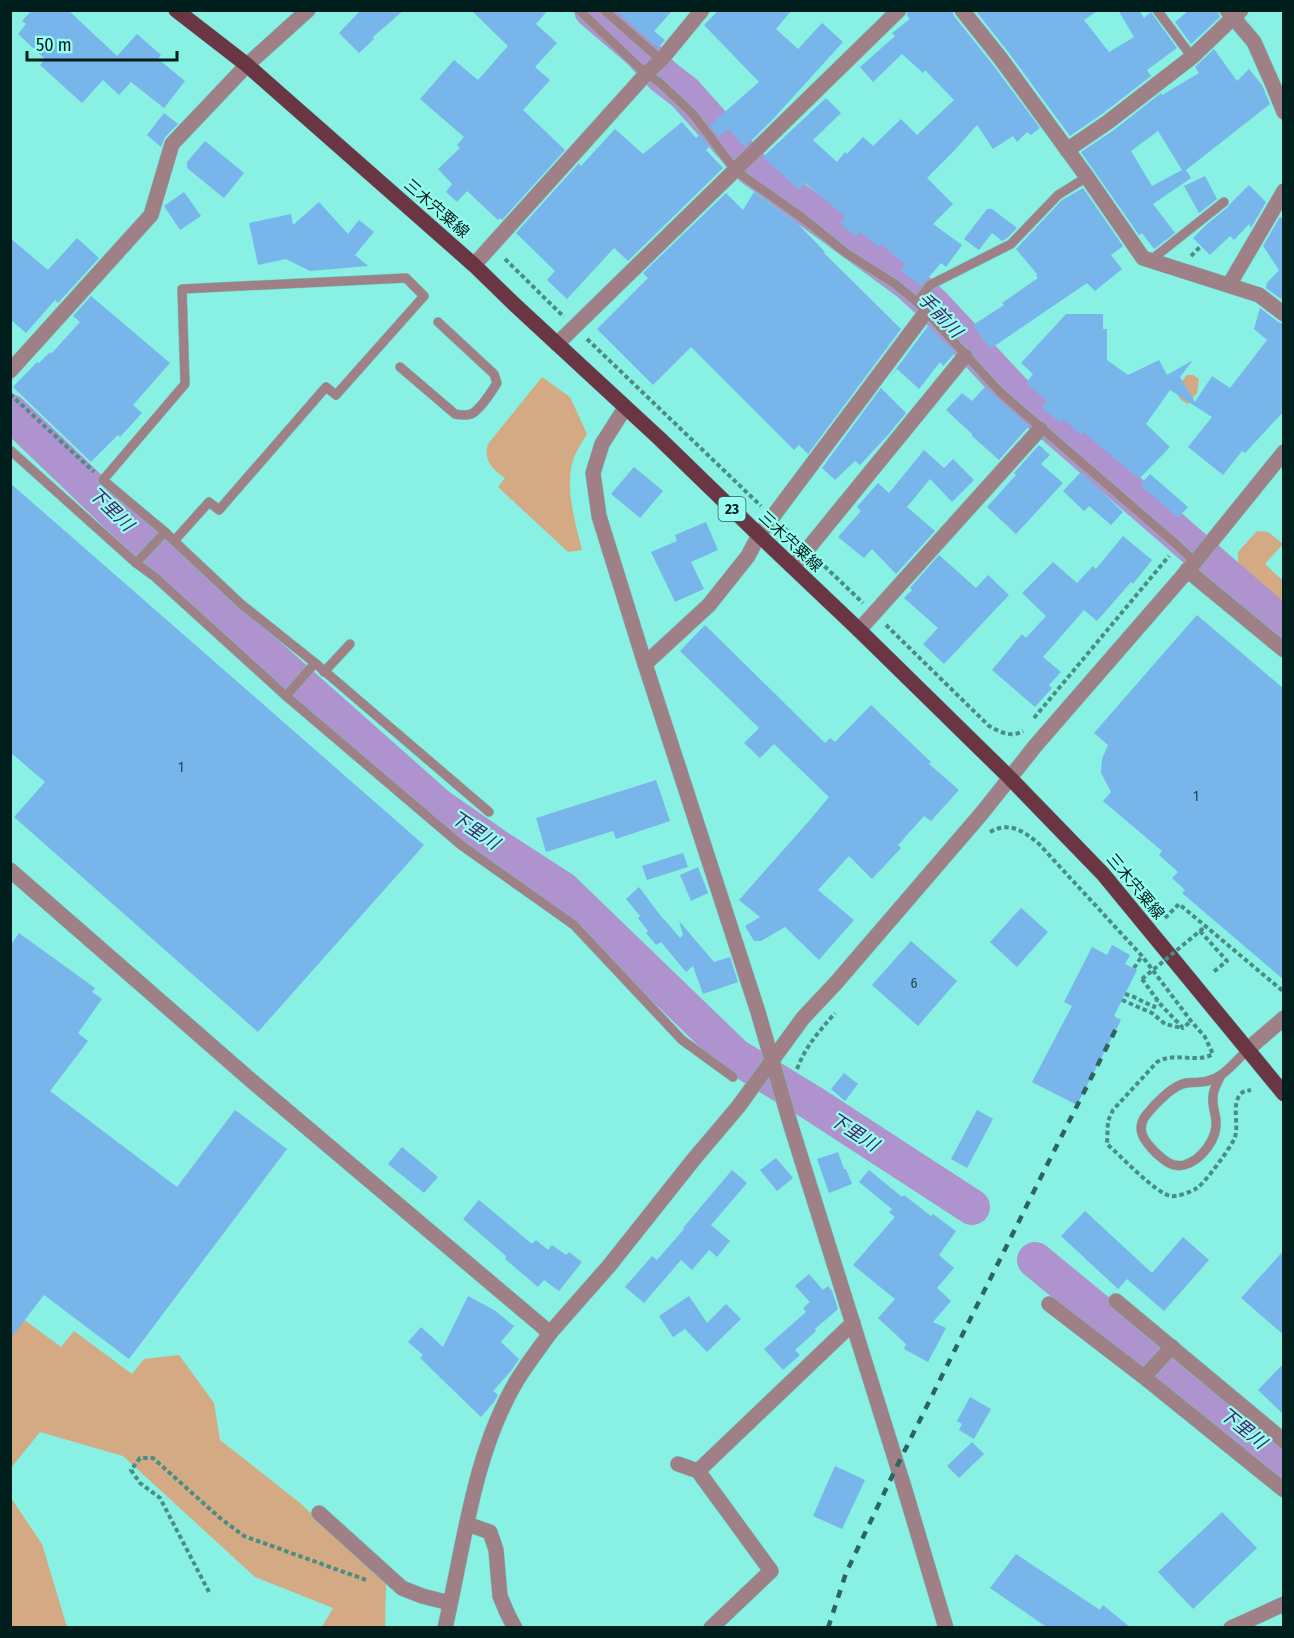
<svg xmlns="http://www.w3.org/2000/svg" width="1294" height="1638" font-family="'Fira Sans Condensed','Noto Sans JP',sans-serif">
<rect width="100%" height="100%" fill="#88f1e3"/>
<g fill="#d3aa83">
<polygon points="1187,375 1193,375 1199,379 1197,393 1188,404 1181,400 1177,394 1177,387"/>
<path d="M542,377L570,397L587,434C583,441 578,448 575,455C563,483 575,521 582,550L568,552L498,487L505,478C492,469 483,460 488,444Z"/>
<polygon points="1257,531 1268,532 1283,544 1265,564 1283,581 1283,602 1238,567 1238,552"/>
<polygon points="11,1310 61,1347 74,1331 132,1374 144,1359 179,1355 214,1403 220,1440 300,1503 386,1584 385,1627 322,1627 333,1608 255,1577 123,1456 40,1432 11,1468"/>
<polygon points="11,1498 42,1544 67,1627 11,1627"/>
</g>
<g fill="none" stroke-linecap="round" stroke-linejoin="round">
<g stroke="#ae93ce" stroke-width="36">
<polyline points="592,10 640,51 663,76 685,93 751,167 909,283 934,306 1012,390 1284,626"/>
<polyline points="10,412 206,600 438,806 497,847 562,889 735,1056 812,1103 972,1207"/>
<polyline points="1035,1260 1229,1419 1284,1460"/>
</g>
</g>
<g fill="#77b5ea" fill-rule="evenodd">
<polygon points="32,10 68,10 117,56 137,34 161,55 158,59 185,81 164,108 131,82 119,95 103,80 82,103 40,65 45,59 18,34 26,24 22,21"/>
<polygon points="361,10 404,10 373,37 374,39 359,53 339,33"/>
<polygon points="471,10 548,10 536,24 557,43 535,67 550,80 523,110 565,150 502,220 500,218 498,220 467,191 457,202 446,192 452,184 438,169 460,148 457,145 464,137 420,99 454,60 478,80 508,46"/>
<polygon points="615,10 673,10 654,31 665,40 658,48"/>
<polygon points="719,10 792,10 776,29 798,49 822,23 843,42 774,118 745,147 728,129 719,137 710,125 759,82 704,25"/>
<polygon points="908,10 952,10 954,16 993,65 1040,128 1031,135 1027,132 1017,142 1013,136 993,149 977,125 952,153 927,178 953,204 933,224 962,245 946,267 941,263 921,286 901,271 905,265 881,244 879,247 860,232 856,237 840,223 845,217 805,183 799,190 763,157 826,98 841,113 813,140 837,162 845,152 847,154 863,137 873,146 901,119 917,135 954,100 925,70 923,73 902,54 873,82 860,67 895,36 892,33 910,19 907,16"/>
<polygon points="975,10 1099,10 1084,20 1109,52 1134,37 1118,10 1139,10 1144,18 1151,12 1177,48 1147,70 1151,76 1102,114 1070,136 1009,53"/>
<polygon points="1189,10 1217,10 1220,17 1191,44 1175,22"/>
<path d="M1214,49L1237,81L1249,69L1262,85L1270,104L1186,170L1191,178L1153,204L1175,233L1154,249L1142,233L1139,235L1081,152L1114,130L1161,93L1162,95L1199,73L1195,67ZM1158,131L1182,170L1152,186L1131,151Z"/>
<polygon points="164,113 178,124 165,137 161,147 147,135"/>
<polygon points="682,122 696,138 700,134 709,147 706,150 723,168 628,261 614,248 567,299 547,280 555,271 516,233 579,163 581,166 615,129 643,154"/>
<polygon points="205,141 244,173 224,198 187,168 187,162"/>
<polygon points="1205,176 1217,199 1199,213 1184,186"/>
<polygon points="1249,185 1266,202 1251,228 1249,224 1234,240 1230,236 1210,255 1193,238 1206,225 1228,207 1231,203"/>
<polygon points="1083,188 1123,246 1111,255 1122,269 1095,291 1087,283 990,349 973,325 1004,305 1002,303 1038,278 1036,276 1037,274 1016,249 1062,200"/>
<polygon points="184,192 201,216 180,230 164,206"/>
<polygon points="754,192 798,224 825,252 824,253 901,329 808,454 799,445 794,450 691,347 653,385 597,329 648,278 643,273 726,193 743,210"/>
<polygon points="319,202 348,234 359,220 374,232 355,255 368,266 310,271 286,259 258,265 249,223 291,214 293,225"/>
<polygon points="987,209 992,209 1017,228 1007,238 1002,241 992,233 979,250 964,239"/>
<polygon points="1280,217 1284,220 1284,301 1266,288 1267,283 1279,270 1263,246"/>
<polygon points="10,238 48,270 77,238 99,258 58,303 55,300 26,333 10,319"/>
<polygon points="91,296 170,363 133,405 142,413 120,437 118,435 91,462 13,387 37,362 39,363 50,352 51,354 80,322 73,316"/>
<polygon points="1260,308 1278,322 1284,324 1284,411 1245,453 1242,451 1223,475 1188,447 1212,417 1170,390 1146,424 1170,447 1139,479 1083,432 1081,435 1063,419 1060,423 1042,408 1047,401 1026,383 1033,374 1021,363 1066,314 1103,314 1103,329 1107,329 1107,360 1128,375 1159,360 1167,375 1193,360 1180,377 1195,402 1212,376 1230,388 1267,340 1254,329"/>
<polygon points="928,326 955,353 943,366 940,362 919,389 897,369 888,380"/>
<polygon points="985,387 1029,426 999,460 972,436 972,434 946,410 962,393 972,401"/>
<polygon points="881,388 906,413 888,435 860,465 855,461 835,480 822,468"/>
<polygon points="1039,445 1050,455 1041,464 1063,483 1016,534 987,507 1016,475 1014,473"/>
<polygon points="924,450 944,468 953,459 974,480 952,502 930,479 907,507 935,531 896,574 872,549 864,558 838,537 861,511 857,507 878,483 889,493"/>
<polygon points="634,467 663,491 640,518 611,494"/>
<polygon points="1081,472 1123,512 1111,525 1089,506 1084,511 1063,491"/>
<polygon points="1150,474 1188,507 1178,518 1140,485"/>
<polygon points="10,483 424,845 258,1032 14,817 45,782 10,752"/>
<polygon points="706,522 718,550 691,562 704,589 675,602 651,552 677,541 675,535"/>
<polygon points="1123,536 1152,560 1133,584 1131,582 1097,621 1084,610 1043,657 1061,672 1049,685 1052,688 1035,707 992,670 1022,634 1026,638 1046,616 1022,593 1053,562 1077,583 1093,566 1096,569"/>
<polygon points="939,555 976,588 988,575 1009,595 944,664 923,644 938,628 904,598 912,590 910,588"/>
<polygon points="1197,615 1284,689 1284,980 1182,893 1185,890 1172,878 1178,872 1159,855 1162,851 1103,801 1111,792 1101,773 1102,759 1108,745 1094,733"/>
<polygon points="705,625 825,743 830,738 835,742 871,705 931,762 929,764 959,790 931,821 924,816 898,845 901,848 872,879 849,856 818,890 854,920 819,960 785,927 761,941 754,941 745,926 760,917 739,900 809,821 829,797 774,744 760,758 744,743 759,728 680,651"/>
<polygon points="656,780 670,821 616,839 613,831 546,852 536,818"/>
<polygon points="683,853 688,867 647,880 642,866"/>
<polygon points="698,867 708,893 691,901 680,875"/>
<polygon points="639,887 663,919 664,919 680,938 683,935 679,921 714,962 730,957 738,982 703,994 693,966 686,972 661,942 656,945 646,933 648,931 638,918 640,916 626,899"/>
<polygon points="1021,908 1048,932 1017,967 990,942"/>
<polygon points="19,933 95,988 92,992 102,999 78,1033 88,1041 50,1091 177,1187 235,1110 287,1149 129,1359 44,1295 10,1339 10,946"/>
<polygon points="911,941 957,981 918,1026 872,985"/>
<polygon points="1112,945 1130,955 1125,964 1137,970 1114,1016 1121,1020 1077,1105 1032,1082 1072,1006 1064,1002 1092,947 1107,955"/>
<polygon points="844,1073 858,1084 845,1101 831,1089"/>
<polygon points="977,1110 993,1119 967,1168 951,1159"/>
<polygon points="402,1147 438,1177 424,1193 388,1164"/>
<polygon points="838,1152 844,1169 846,1169 852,1184 829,1193 817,1159"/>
<polygon points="776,1158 793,1178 777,1191 760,1170"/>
<polygon points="732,1170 747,1183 711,1225 730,1241 717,1257 709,1250 692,1270 681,1260 644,1303 625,1287 652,1256 657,1260 684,1229 683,1228"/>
<polygon points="869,1170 902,1197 904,1195 931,1216 933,1214 956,1231 939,1255 954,1268 937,1288 951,1301 933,1322 946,1328 928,1362 904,1349 906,1344 878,1318 895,1299 853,1265 895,1217 889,1212 892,1209 859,1182"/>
<polygon points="479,1200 532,1244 536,1240 548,1250 552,1245 566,1255 569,1252 582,1262 559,1291 544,1280 538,1287 505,1259 506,1256 463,1219"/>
<polygon points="1085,1211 1152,1273 1183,1237 1209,1260 1164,1311 1127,1279 1118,1289 1061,1236"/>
<polygon points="1284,1250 1284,1335 1241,1298"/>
<polygon points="809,1274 823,1290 828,1286 832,1291 838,1309 815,1329 816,1331 795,1350 800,1355 783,1370 764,1349 806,1312 803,1308 810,1302 795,1286"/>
<polygon points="468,1296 494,1310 514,1326 501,1342 519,1359 511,1371 493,1391 498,1395 494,1402 481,1417 420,1358 423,1355 408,1342 421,1327 443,1347"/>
<polygon points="689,1296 707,1323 726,1304 741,1319 707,1352 685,1329 673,1337 659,1316"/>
<polygon points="1284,1363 1284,1415 1258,1390"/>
<polygon points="970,1397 991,1409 974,1439 959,1430 962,1424 957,1421"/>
<polygon points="972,1442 984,1454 959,1478 947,1466"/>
<polygon points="835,1466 865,1480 842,1529 813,1516"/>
<polygon points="1222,1512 1257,1548 1193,1609 1158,1572"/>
<polygon points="1016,1554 1100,1610 1103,1605 1131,1628 1048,1628 990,1588"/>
</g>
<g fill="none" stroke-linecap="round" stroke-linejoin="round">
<g stroke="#70cbbf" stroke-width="10">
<g id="service">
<polyline points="579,10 646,74 659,82 692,113 736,171 804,219 846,253 895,284 917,302 1001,393 1177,545 1195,562"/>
<polyline points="604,10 661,60"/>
<polyline points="1157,10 1192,57"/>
<polyline points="1151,260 1224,202"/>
<polyline points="917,302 930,285 1011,244 1058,195 1087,177"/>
<path d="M400,367L455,414C460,415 466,416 471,414C479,411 492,391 497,383L494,374L438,322"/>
<polyline points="10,450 136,563 155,577 286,696 461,845 574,925 682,1040 733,1077"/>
<polyline points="174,541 209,502 219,510 326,387 336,395 424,296 406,278 182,289 185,384 103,480 165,532 174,541 241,604 315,663 489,812"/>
<polyline points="136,563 165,532"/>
<polyline points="324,672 350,644"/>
<polyline points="286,696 315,663"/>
<path d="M1221,1075C1218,1082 1213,1089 1213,1097C1212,1105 1215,1112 1216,1120C1218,1138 1202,1160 1184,1165C1172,1168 1164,1160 1156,1153C1145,1142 1134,1129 1147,1114C1155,1104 1173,1085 1186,1083C1198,1082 1210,1083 1221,1075C1231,1068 1239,1058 1248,1049"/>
</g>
</g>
<g stroke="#70cbbf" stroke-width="16">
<g id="minor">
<polyline points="962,10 1001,59 1087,177 1143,258 1259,295 1284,314"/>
<polyline points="1227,10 1254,42 1273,85 1284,112"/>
<polyline points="1067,150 1108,122 1192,57 1241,10"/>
<polyline points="474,265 646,74 661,60 702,10"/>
<polyline points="1229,285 1284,191"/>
<polyline points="557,344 899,10"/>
<polyline points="10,371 151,215 172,144 247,65 308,10"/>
<polyline points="793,567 965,356"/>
<polyline points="859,630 1040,429"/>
<polyline points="645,664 709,605 748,556 759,535 926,312"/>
<polyline points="1116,1301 1284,1441"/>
<polyline points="1049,1304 1144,1377 1284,1490"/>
<polyline points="1144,1377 1172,1347"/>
<polyline points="678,1464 698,1471 771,1571 711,1628"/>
<polyline points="698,1471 853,1323"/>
<polyline points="319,1513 402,1588 422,1596 450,1603"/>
<polyline points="467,1524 490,1532 496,1550 500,1596 508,1615 515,1628"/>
<path d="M445,1628C464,1546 473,1455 516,1382C526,1365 539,1349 550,1333"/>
</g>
</g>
<g stroke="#70cbbf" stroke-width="16">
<g id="tertiary">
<polyline points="625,408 602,444 593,473 599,516 645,664 758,1012 791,1126 904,1487 946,1628"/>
<polyline points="1187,570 1284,650"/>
<polyline points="10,870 253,1082 550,1333 609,1266 694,1159 738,1107 803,1018 835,984 982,813 1036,745 1195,562 1284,452"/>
<polyline points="1248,1049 1284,1018"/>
<polyline points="1231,1628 1284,1604"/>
</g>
</g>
<g stroke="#70cbbf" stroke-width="16">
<polyline id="primary" points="176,10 247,65 474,265 514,304 660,439 759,535 859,630 1009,777 1103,874 1284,1094"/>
</g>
<g stroke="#488e85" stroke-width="4" stroke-dasharray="4.5 3" stroke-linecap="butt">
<polyline points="1191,256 1201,246"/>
<polyline points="505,259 564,317"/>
<polyline points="587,339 761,506"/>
<polyline points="10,394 94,472"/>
<polyline points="784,528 796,539"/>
<polyline points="819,561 863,603"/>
<path d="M886,625L989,726C1000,732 1011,738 1023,731"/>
<polyline points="1034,718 1169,556"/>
<path d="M990,832C1009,821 1024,831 1039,844L1142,956L1191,1021L1205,1037L1213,1054C1195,1064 1176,1051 1157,1062L1113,1110L1108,1121L1107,1144C1120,1155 1156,1194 1171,1196C1177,1197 1191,1192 1197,1188C1205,1183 1232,1146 1235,1137C1239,1124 1232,1108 1239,1096C1242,1091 1246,1091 1251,1090"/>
<polyline points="1165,918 1179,904 1284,992"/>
<polyline points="1200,931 1227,961 1212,973"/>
<polyline points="1134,968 1142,956"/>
<polyline points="1142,979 1161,1005 1183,1028 1191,1021"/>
<polyline points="1125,994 1134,997 1154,1007 1157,1000"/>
<polyline points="1122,1000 1152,1013 1165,1024 1182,1028"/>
<path d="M797,1069C807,1044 818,1033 835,1013"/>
<polyline points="209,1592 160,1498 140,1483 131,1470 140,1458 153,1458 220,1518 244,1536 366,1580"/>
</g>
<use href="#service" stroke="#a08087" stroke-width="9"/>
<use href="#minor" stroke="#a08087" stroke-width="15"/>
<use href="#tertiary" stroke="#a08087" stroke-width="15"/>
<use href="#primary" stroke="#6b3644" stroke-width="15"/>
<polyline stroke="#2d645e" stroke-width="4.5" stroke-dasharray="8 8" stroke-linecap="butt" points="828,1628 846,1573 897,1466 1048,1163 1119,1023"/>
<polyline stroke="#488e85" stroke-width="4" stroke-dasharray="4.5 3" stroke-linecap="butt" points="1142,979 1206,926"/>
</g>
<g text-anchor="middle" stroke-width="4.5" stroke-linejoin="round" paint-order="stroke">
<g font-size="14" fill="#1e444f">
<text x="181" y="772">1</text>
<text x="1196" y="801">1</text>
<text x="914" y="988">6</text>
</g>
<rect fill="#96fef0" stroke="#2d615b" stroke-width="1.5" x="718.5" y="497" width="27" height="24" rx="4.5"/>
<g font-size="15" font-weight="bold" fill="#001e1b">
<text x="732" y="514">23</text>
</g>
<g font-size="16" fill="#001e1b" stroke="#96fef0">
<text transform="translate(437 208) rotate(41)" y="6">三木宍粟線</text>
<text transform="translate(791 541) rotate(43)" y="6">三木宍粟線</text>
<text transform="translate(1136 886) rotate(50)" y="6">三木宍粟線</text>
</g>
<g font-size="18" font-style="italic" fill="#462167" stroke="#96fef0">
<text transform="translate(940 315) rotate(46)" y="6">手前川</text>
<text transform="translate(111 509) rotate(44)" y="6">下里川</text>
<text transform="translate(475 830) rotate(34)" y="6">下里川</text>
<text transform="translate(854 1132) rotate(33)" y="6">下里川</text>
<text transform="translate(1243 1428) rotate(39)" y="6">下里川</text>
</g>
</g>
<rect width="1294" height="1638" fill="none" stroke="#001e1b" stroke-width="24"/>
<path d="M27 51v9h150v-9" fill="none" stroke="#001e1b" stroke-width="3"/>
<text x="36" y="51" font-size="18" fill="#001e1b" stroke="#96fef0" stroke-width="4.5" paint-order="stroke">50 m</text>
</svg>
